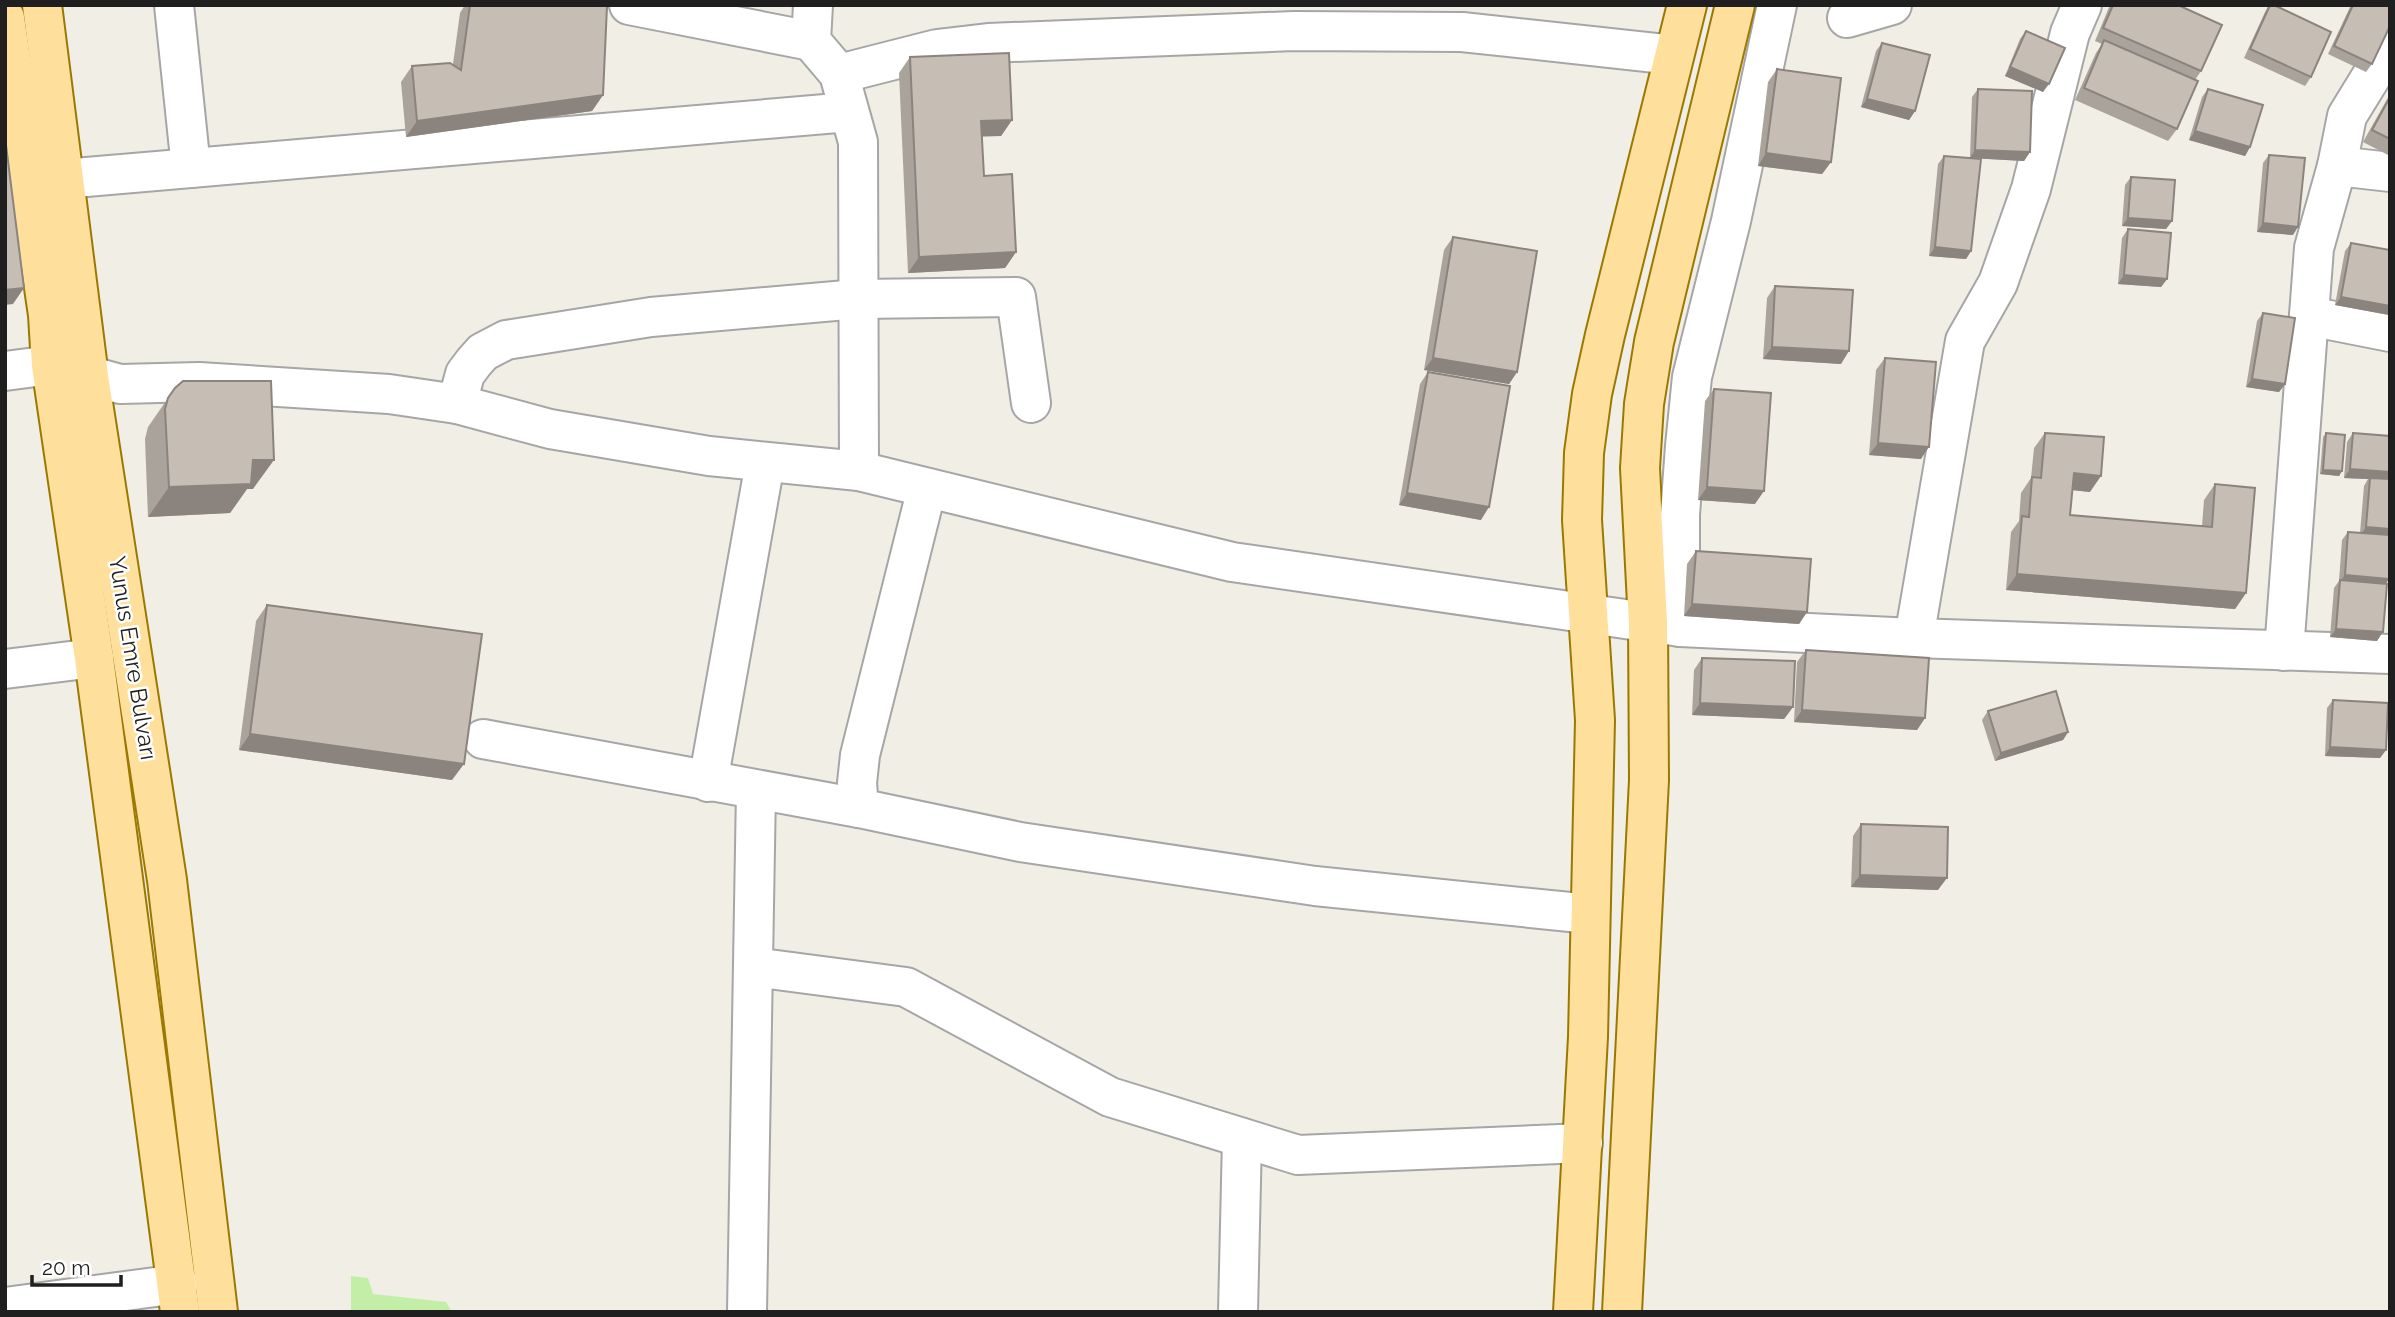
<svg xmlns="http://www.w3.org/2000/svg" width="2395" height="1317" font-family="Raleway,sans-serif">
<rect width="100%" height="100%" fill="#f1eee5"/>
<polygon fill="#c2eea8" points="351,1276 368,1278 373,1294 446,1302 452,1312 351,1312"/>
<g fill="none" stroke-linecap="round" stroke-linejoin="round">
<g stroke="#a6a6a6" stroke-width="42">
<g id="minor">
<polyline points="174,5 191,168"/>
<polyline points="629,5 811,41"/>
<polyline points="813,5 811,41 839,74 858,142 859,471"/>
<polyline points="1847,18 1892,5"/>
<polyline points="839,74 937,49 988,43 1294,31 1462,32 1674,55"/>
<polyline points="2337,166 2390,172"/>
<polyline points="63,179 849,112"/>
<polyline points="2309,316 2390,332"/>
<polyline points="5,371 51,365 120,384 199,382 389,394 457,404 550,429 709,456 859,471 1232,562 1680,627 1914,638 2390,654"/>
<polyline points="457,404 465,374 474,362 483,352 506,340 651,317 858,299 1016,297 1031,403"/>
<polyline points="927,488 860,755 857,783 859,808 1020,842 1315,886 1590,914"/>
<polyline points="1680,627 1680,515 1685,446 1692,377 1731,221 1777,5"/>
<polyline points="1914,638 1965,341 1998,283 2031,189 2070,33 2082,5"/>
<polyline points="2284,651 2314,248 2337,166 2347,116 2390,46"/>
<polyline points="5,669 94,658"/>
<polyline points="483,739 859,808"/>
<polyline points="708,782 765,463"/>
<polyline points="753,967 906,987 1110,1097 1298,1155 1583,1143"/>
<polyline points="5,1307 178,1284"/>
<polyline points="747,1312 756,790"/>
<polyline points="1238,1312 1242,1138"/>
</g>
</g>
<g stroke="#9b7900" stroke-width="42">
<g id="major">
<polyline points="42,5 89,377 167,880 218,1312"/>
<polyline points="5,18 48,315 51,365 94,658 180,1312"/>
<polyline points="1573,1312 1588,1037 1595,720 1582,520 1584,453 1592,394 1605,335 1687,5"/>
<polyline points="1622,1312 1649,780 1648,623 1640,468 1644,404 1654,342 1735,5"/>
</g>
</g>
<use href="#minor" stroke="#fff" stroke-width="38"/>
<use href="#major" stroke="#ffdf9c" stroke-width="38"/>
</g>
<g fill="#aaa39b">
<polygon points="465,5 607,6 603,95 592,111 406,137 401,82 412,66 453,64 460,13"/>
<polygon points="2110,5 2178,5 2201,71 2195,80 2177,129 2168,141 2075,100 2096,53 2102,44 2095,41"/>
<polygon points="2269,5 2311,77 2305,86 2244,58 2265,12"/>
<polygon points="2351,5 2390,5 2372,64 2366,72 2328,54"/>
<polygon points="2026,31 2043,92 2005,76 2020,39"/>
<polygon points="1882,43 1915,111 1909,120 1861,107 1876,51"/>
<polygon points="910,57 1012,120 1001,136 982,136 984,176 1016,252 1005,268 908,273 899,73"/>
<polygon points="1777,69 1831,162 1822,174 1758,166 1768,82"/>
<polygon points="1978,89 2030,152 2024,161 1971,158 1971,251 1966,259 1929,256 1938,164 1944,156 1970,158 1972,97"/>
<polygon points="2208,89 2250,147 2245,156 2189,140 2202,97"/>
<polygon points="2390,94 2390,156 2363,142"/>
<polygon points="2269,155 2293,235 2257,232 2263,163"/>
<polygon points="2131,177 2172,221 2166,229 2122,226 2125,185"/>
<polygon points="2128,229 2167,279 2161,287 2118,284 2122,238"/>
<polygon points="1453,237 1517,372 1509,384 1424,370 1444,250"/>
<polygon points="2351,243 2389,315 2335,305 2345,251"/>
<polygon points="1775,286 1841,364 1763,359 1767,298"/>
<polygon points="2263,313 2285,384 2279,392 2246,387 2257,321"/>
<polygon points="1885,358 1921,459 1869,455 1876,370"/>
<polygon points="1428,372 1481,520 1399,505 1420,384"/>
<polygon points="175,388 253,489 247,489 230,513 148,517 145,439 148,427"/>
<polygon points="1714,389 1755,504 1698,500 1705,401"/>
<polygon points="2045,433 2090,492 2072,490 2070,515 2202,526 2204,500 2215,484 2246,593 2235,609 2006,590 2011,532 2019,521 2021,493 2031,478 2034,448"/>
<polygon points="2326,433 2342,471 2339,476 2320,474 2323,437"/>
<polygon points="2353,433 2390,476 2388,479 2389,579 2386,584 2377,641 2330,637 2334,588 2339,581 2342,540 2348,532 2360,533 2364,486 2368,479 2344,478 2347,442"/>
<polygon points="1696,551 1807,612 1799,624 1684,616 1687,564"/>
<polygon points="267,605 452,780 239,750 256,621"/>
<polygon points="1806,650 1925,718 1917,730 1794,722 1797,662"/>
<polygon points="1702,658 1793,707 1784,719 1692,715 1694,670"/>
<polygon points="2333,700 2386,750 2380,758 2325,756 2327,708"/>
<polygon points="1988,711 2068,732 2063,740 1995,761 1982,720"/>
<polygon points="1861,824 1938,890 1851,887 1853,836"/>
</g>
<g fill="#8b847e">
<polygon points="2010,67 2049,84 2043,92 2005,76"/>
<polygon points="603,95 592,111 406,137 417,121"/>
<polygon points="1867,99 1915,111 1909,120 1861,107"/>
<polygon points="1012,120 1001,136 970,137 981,121"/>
<polygon points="2195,131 2250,147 2245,156 2189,140"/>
<polygon points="1975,150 2030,152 2024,161 1970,158"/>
<polygon points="1766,153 1831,162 1822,174 1758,166"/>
<polygon points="2128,218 2172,221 2166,229 2122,226"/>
<polygon points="2263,223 2298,227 2293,235 2257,232"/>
<polygon points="1935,247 1971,251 1966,259 1929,256"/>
<polygon points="1016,252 1005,268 908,273 919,257"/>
<polygon points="2124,275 2167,279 2161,287 2118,284"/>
<polygon points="24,288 13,304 5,305 5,290"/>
<polygon points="2341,297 2390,306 2390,313 2389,315 2335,305"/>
<polygon points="1772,347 1849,351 1841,364 1763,359"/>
<polygon points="1433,358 1517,372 1509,384 1424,370"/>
<polygon points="2252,379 2285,384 2279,392 2246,387"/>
<polygon points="1878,443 1929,447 1921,459 1869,455"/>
<polygon points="253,460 274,460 253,489 247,489 230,513 148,517 169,487"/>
<polygon points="2350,469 2390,472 2390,476 2386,481 2370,478 2368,479 2344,478"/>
<polygon points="2323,470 2342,471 2339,476 2320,474"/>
<polygon points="2074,473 2101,476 2090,492 2062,489"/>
<polygon points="1707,487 1764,491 1755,504 1698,500"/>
<polygon points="1407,493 1489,507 1481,520 1399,505"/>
<polygon points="2366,527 2390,529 2390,538 2360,536"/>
<polygon points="2017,574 2246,593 2235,609 2006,590"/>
<polygon points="2345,575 2389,579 2383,587 2339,583"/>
<polygon points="1692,604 1807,612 1799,624 1684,616"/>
<polygon points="2336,629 2383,632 2377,641 2330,637"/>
<polygon points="1700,703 1793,707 1784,719 1692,715"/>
<polygon points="1802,710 1925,718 1917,730 1794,722"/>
<polygon points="2068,732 2063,740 1995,761 2001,753"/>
<polygon points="250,734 464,764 452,780 239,750"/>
<polygon points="2330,747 2386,750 2380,758 2325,756"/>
<polygon points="1860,875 1947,878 1938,890 1851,887"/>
</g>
<g fill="#c6bdb4" stroke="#8b847e" stroke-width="2">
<polygon points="470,5 607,6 603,95 417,121 412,66 450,63 461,70"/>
<polygon points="2113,5 2178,5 2222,25 2201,71 2103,28"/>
<polygon points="2270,5 2274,5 2331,32 2311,77 2250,49"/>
<polygon points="2353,5 2390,5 2390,26 2372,64 2334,46"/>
<polygon points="2026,31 2065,48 2049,84 2010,67"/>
<polygon points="2104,40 2198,81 2177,129 2084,88"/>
<polygon points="1882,43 1930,55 1915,111 1867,99"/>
<polygon points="1009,53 1012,120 981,121 984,176 1012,174 1016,252 919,257 910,57"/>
<polygon points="1777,69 1841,78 1831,162 1766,153"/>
<polygon points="1978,89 2032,91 2030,152 1975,150"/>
<polygon points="2208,89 2263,105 2250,147 2195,131"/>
<polygon points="2390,97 2390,139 2372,130"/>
<polygon points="5,137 24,288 5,290"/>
<polygon points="2269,155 2305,158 2298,227 2263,223"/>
<polygon points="1944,156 1981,159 1971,251 1935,247"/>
<polygon points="2131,177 2175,180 2172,221 2128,218"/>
<polygon points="2128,229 2171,233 2167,279 2124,275"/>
<polygon points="1453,237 1537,251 1517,372 1433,358"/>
<polygon points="2351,243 2390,250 2390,306 2341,297"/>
<polygon points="1775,286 1853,290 1849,351 1772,347"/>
<polygon points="2263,313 2295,318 2285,384 2252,379"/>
<polygon points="1885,358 1936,362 1929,447 1878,443"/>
<polygon points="1428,372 1510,386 1489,507 1407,493"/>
<polygon points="183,381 271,381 274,460 253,460 251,484 169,487 165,409 168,398 175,388"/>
<polygon points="1714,389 1771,393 1764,491 1707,487"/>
<polygon points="2045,433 2104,437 2101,476 2074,473 2070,515 2212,527 2215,484 2255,488 2246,593 2017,574 2022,516 2029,517 2032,477 2041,478"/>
<polygon points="2326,433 2345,435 2342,471 2323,470"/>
<polygon points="2353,433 2390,436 2390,472 2350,469"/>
<polygon points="2370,478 2390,479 2390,529 2366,527"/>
<polygon points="2348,532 2390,535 2389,579 2345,575"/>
<polygon points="1696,551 1811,559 1807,612 1692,604"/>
<polygon points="2340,580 2387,584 2383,632 2336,629"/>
<polygon points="267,605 482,634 464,764 250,734"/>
<polygon points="1806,650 1929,658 1925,718 1802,710"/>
<polygon points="1702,658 1795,661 1793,707 1700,703"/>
<polygon points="2056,691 2068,732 2001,753 1988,711"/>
<polygon points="2333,700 2388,703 2386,750 2330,747"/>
<polygon points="1861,824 1948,827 1947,878 1860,875"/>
</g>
<g text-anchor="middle" stroke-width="5" stroke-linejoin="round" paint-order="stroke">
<g font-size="23" fill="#1f1f1f" stroke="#fff">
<text transform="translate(133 658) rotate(81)" y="8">Yunus Emre Bulvarı</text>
</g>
</g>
<rect width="2395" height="1317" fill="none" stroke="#1f1f1f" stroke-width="14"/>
<path d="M32 1275v10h89v-10" fill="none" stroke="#1f1f1f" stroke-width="3.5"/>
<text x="42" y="1275" font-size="21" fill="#1f1f1f" stroke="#ffffff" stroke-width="5" paint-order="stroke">20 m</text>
</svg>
